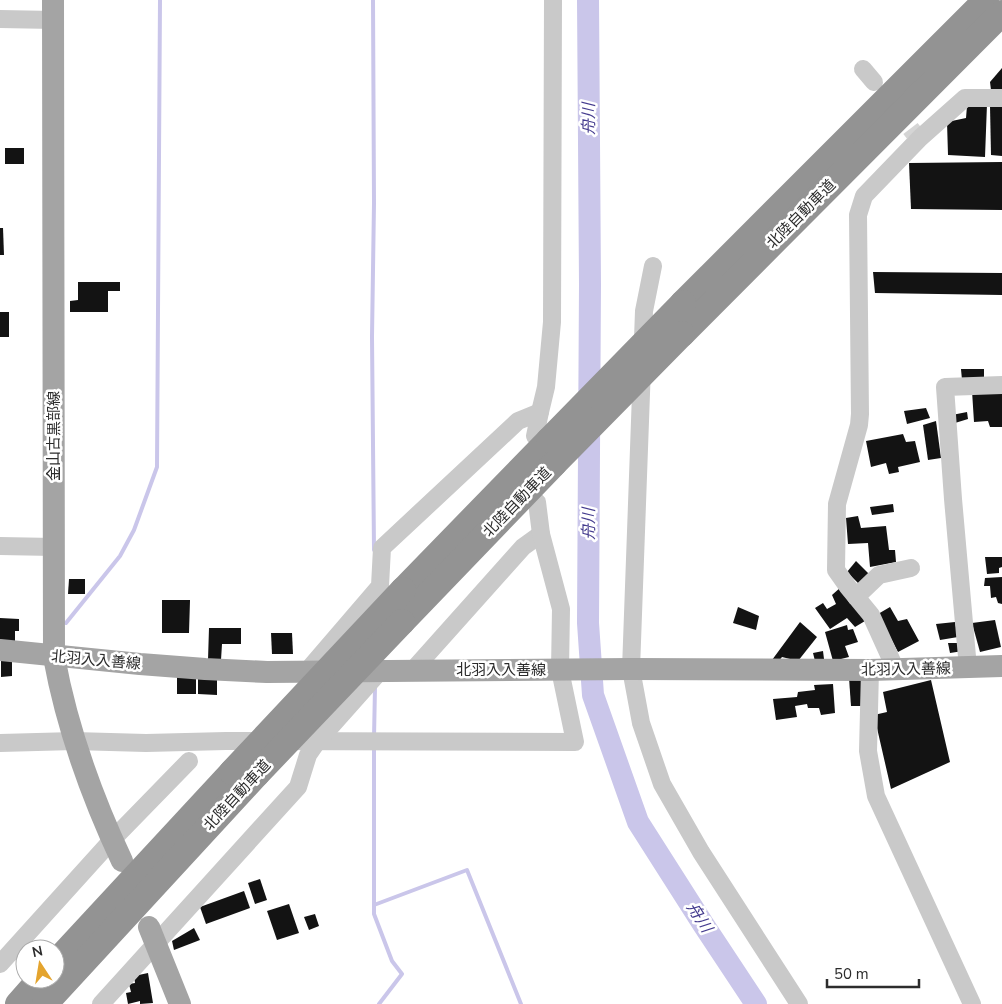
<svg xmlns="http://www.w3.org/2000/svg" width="1002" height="1004" font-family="'Nunito Sans','Noto Sans JP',sans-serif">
<rect width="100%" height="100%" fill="#fff"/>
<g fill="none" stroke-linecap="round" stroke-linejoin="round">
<g stroke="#cac6ea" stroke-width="4">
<polyline points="373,0 374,203 372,337 374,550"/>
<polyline points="66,623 120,556 134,530 157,467 160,0"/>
<polyline points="374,738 375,687"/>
<polyline points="374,747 374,914 392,961 402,974 379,1004"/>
<polyline points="374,905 467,870 521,1004"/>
</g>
<polyline stroke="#cac6ea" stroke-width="22" points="588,0 590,284 588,623 593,695 638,822 703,924 756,1004"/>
</g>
<g fill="#131313">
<polygon points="1002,68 1002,90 991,90 990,82"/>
<polygon points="987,104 985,157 948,155 947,122 966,118 967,106"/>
<polygon points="990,106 1002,106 1002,156 991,155"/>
<rect x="5" y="148" width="19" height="16"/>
<polygon points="1002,162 1002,210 911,209 909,163"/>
<polygon points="0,228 3,228 4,255 0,255"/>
<polygon points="873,272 1002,273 1002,295 875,293"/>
<polygon points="78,282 120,282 120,291 108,291 108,312 70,312 70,301 78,300"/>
<rect x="0" y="312" width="9" height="25"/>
<polygon points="961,369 984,369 984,381 962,380"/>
<polygon points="972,391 1002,391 1002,427 990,427 988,421 974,422"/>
<polygon points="926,408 930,418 907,424 904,411"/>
<polygon points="967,412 968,419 955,423 952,415"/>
<polygon points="936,421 941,458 928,460 923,425"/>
<polygon points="903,434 906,442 915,441 920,462 898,467 899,472 889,474 886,463 871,467 866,441"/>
<polygon points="893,504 894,512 872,515 870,507"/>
<polygon points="858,516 861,528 886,526 889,550 895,550 896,562 870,567 868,543 848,544 846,518"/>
<polygon points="985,557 1002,557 1002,567 999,568 999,573 987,574"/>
<polygon points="856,561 869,574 859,584 847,572"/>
<polygon points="1002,577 1002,604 998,603 996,597 991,598 990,586 984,586 985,578"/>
<polygon points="69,579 85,579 85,594 68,594"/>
<polygon points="841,587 865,621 855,627 847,618 830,629 815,608 823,603 827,609 836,604 832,595"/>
<polygon points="162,600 190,600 189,633 162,633"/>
<polygon points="738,607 759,616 756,630 733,623"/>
<polygon points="890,607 898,621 907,619 919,641 898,652 878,614"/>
<polygon points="0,618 19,619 19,631 15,631 15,643 0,642"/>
<polygon points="995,620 1001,647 980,652 972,623"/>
<polygon points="800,622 817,637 798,661 782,657 778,662 772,660"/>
<polygon points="955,622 958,637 940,640 936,624"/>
<polygon points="847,625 848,630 853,629 858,642 845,646 849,657 833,661 825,632"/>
<polygon points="209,628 241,628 241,644 222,644 221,660 208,660"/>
<polygon points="271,633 292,633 293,654 272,654"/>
<polygon points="948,643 961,643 963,651 950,653"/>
<polygon points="823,651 824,659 815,661 813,653"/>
<polygon points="12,658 12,676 1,677 1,659"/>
<rect x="177" y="676" width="19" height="18"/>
<polygon points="198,676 217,677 217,695 198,694"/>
<polygon points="849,678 862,679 863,706 851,706"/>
<polygon points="931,680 950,762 891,789 874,715 887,712 883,692"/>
<polygon points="833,684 835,713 821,715 819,708 808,708 807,704 795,706 797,717 776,720 773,699 797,697 798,692 815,690 814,685"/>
<polygon points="260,879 267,900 255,904 248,883"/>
<polygon points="244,891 250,908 206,924 200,907"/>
<polygon points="289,904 299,933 277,940 267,911"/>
<polygon points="315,914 319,926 309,930 304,917"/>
<polygon points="194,928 200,940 174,950 172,941"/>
<polygon points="148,973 153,1003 140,1004 140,1001 128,1004 126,993 131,992 129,984 135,983 134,976"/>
</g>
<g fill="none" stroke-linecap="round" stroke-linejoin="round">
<polyline stroke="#d5d5d5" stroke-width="18" stroke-dasharray="18 9" stroke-linecap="butt" points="894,107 914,133"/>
<g stroke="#c9c9c9" stroke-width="18">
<polyline points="0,19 54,20"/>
<polyline points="863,69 874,82"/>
<polyline points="653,266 644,311 631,669 641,723 662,784 701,852 799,1004"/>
<polyline points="540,412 546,387 552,322 553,0"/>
<polyline points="0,546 54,547"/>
<polyline points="856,597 879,575 911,568"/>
<polyline points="895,668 871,615 848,587 836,570 837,504 859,425 860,414 858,215 864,196 920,138 965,98 1002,98"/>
<polyline points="968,668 953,499 945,387 1002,385"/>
<polyline points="413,670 523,547 541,534"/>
<polyline points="870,670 868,751 876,796 972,1004"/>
<polyline points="307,671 380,586 382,548 518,421 540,412 535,436"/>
<polyline points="0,743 74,741 146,743 226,741 575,742 560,670 561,609 541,534 537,502"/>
<polyline points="0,964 112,840 189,761"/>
<polyline points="101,1004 298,787 308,755 317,742 381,670"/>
</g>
<g stroke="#a4a4a4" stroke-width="22">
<path d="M53,0L54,657C67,728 91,795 122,861"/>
<polyline points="0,650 140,664 205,669 267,672 631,669 870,670 1002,666"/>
<polyline points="149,927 180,1004"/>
</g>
<g stroke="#939393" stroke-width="26">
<polyline points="683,303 986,0"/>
<polyline points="682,334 1002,13"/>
<polyline points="403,590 549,440"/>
<polyline points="402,622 554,464"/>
<polyline points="55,963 232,772"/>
<polyline points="18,1004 40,979"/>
<polyline points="45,1004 257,774"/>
</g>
<g stroke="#939393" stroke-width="26">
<polyline points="549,440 683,303"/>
<polyline points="554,464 682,334"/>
<polyline points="232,772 403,590"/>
<polyline points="257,774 402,622"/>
</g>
</g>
<g text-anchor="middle" stroke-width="5" stroke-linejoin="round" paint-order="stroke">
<g font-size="15" fill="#2c2c2c" stroke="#fff">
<text transform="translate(801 214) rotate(-45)" y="5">北陸自動車道</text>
<text transform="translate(54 436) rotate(-90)" y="5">金山古黒部線</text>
<text transform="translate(517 502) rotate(-46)" y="5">北陸自動車道</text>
<text transform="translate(96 660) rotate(5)" y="5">北羽入入善線</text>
<text transform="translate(906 669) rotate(-1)" y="5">北羽入入善線</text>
<text x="501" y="675">北羽入入善線</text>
<text transform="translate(237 795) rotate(-47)" y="5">北陸自動車道</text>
</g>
<g font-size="16" font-style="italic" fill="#443b8e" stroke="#fff">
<text transform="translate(588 119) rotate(-90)" y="6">舟川</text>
<text transform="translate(588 524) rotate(-90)" y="6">舟川</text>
<text transform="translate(700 917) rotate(57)" y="6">舟川</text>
</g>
</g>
<g transform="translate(40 964) rotate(348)"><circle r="24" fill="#ffffff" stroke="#ababab"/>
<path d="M0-4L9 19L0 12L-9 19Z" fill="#e4a42e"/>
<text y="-8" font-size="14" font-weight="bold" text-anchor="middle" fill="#2c2c2c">N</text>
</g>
<path d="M827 979v8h92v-8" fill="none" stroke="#2c2c2c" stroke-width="2.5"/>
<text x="834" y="979" font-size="15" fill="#2c2c2c" stroke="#ffffff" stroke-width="4" paint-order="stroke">50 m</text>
</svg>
